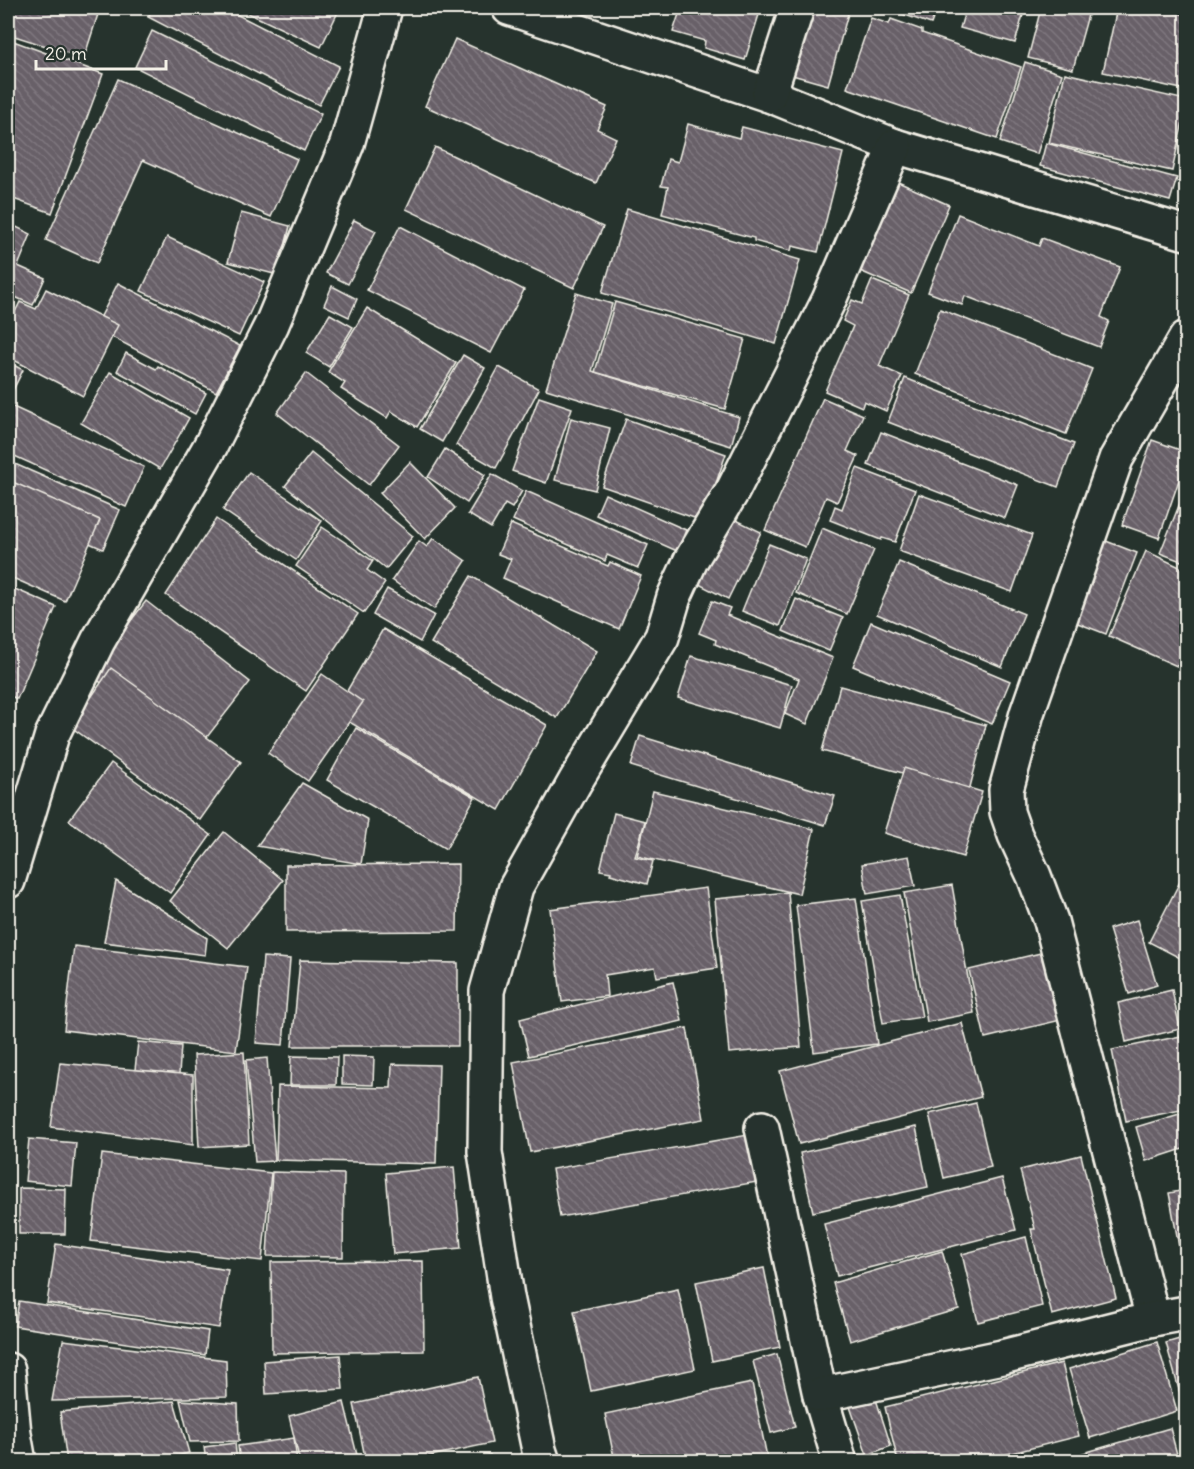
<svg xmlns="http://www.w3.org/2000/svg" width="1194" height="1469" font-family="Delius,sans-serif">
<defs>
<pattern id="building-back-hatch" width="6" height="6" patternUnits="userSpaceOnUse" patternTransform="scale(1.5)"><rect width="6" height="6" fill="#686068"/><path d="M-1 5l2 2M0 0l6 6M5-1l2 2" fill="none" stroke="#7e777e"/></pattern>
</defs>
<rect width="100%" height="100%" fill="#26332d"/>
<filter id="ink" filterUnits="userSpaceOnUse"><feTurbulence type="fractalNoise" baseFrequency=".0167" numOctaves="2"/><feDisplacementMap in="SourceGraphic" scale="12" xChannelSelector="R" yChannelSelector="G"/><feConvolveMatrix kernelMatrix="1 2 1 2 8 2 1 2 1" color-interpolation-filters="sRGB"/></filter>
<g filter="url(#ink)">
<g fill="url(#building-back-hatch)" stroke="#f4f1e8" stroke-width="1.5">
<polygon points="8,8 100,8 84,58 8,34"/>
<polygon points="153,8 224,8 339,66 319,105 148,17"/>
<polygon points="237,8 333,8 339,10 321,47"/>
<polygon points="681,8 761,8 745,60 704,48 705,41 673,32"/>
<polygon points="811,8 841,8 849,10 828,85 792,75"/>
<polygon points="885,8 937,8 931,24"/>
<polygon points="966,8 1025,8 1015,43 960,28"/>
<polygon points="1041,8 1090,8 1073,69 1028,58"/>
<polygon points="1117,8 1150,8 1186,15 1186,90 1103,72"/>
<polygon points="871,18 889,24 891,19 922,30 922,33 1021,67 997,139 847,88"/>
<polygon points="152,31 321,114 304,151 135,67"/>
<polygon points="8,39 103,74 52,213 8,197"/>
<polygon points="455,39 607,107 597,129 616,138 596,183 425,106"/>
<polygon points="1025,62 1062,74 1037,154 1000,142"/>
<polygon points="1065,73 1186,100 1186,108 1172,171 1049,143"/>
<polygon points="118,79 297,159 271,217 143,160 97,263 46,240"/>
<polygon points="688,124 739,138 742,127 843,153 818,252 792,246 791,251 754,241 754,238 662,214 668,187 661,186 668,159 678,162"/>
<polygon points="1046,143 1177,178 1170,201 1040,166"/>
<polygon points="435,147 603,227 574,288 406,209"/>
<polygon points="898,182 949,205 911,293 860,271"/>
<polygon points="627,209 800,260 776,344 602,293"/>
<polygon points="241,213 290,226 278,275 228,262"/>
<polygon points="958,214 1039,246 1042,238 1120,267 1101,317 1109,321 1099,347 965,296 962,305 928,292"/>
<polygon points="354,220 376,231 348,284 326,273"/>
<polygon points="8,223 31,234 18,266 45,278 33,305 8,294"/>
<polygon points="400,226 524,290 491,353 367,290"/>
<polygon points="167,237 264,282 239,336 141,291"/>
<polygon points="872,280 909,295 879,366 902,376 886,411 864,401 862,407 825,391 853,326 843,321 852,300 862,304"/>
<polygon points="118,283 240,346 216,392 95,328"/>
<polygon points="332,286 357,299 349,317 324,305"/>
<polygon points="46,289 118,325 83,396 8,357 8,311 14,314 20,302 36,309"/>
<polygon points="576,293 612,304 592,371 739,417 731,446 546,389"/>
<polygon points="615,302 745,339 725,409 595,372"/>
<polygon points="367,308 456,363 417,427 391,411 387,418 341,389 345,383 328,372"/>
<polygon points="940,309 1092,369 1066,434 915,374"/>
<polygon points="330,314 353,327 329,367 306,353"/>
<polygon points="126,353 156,369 158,366 206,393 195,414 117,371"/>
<polygon points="463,355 485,368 442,442 420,429"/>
<polygon points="8,362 23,370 8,400"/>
<polygon points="499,367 539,389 496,468 456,445"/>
<polygon points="110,372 189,418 160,469 81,423"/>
<polygon points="306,373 399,445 369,485 277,413"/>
<polygon points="905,378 1074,444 1058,487 888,422"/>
<polygon points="539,397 572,408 546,483 512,471"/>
<polygon points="823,398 863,415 847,451 858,456 837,502 826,497 805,547 765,530"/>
<polygon points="11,406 144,467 126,507 8,453 8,414"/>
<polygon points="571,418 610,428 595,490 555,480"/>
<polygon points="626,419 726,454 703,521 602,486"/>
<polygon points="881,432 1018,485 1005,518 868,465"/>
<polygon points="1152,440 1186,452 1186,460 1159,538 1122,525"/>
<polygon points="445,449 485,475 467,503 428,477"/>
<polygon points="311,453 413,536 386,569 285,486"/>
<polygon points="8,461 120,510 103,549 8,508"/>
<polygon points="410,462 455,508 425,539 380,493"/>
<polygon points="857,468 915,490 895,542 882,538 881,540 830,520 835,506 842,509"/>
<polygon points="249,472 322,521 296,560 223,510"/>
<polygon points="492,474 522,491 512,508 505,504 491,528 468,514"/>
<polygon points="8,480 100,520 65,601 8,576"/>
<polygon points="1186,488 1186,563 1160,553"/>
<polygon points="526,491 648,545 638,568 607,555 605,561 513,520"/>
<polygon points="605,494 686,530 677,551 596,515"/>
<polygon points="919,494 1032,535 1012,592 899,551"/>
<polygon points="722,513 761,532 728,599 689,579"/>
<polygon points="216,519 358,614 306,691 166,595"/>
<polygon points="511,524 608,566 610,562 641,576 619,629 503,578 511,559 498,554"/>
<polygon points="322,527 373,561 367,570 385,583 364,613 296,566"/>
<polygon points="822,528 874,550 847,614 796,593"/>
<polygon points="433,538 466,561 434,609 392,580 419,541 427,547"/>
<polygon points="1106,541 1137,553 1106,634 1075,622"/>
<polygon points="769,544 806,559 780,626 742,611"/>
<polygon points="1146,551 1186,570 1186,670 1109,636"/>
<polygon points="899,562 1024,614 1002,667 877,614"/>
<polygon points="471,576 597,651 557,718 431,643"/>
<polygon points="8,586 56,607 17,699 8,695"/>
<polygon points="387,589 434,615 420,642 373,615"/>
<polygon points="796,599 843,618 829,651 783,631"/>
<polygon points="146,601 250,682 193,755 90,674"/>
<polygon points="712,601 730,608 727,615 833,658 807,724 785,714 799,679 715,644 716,640 699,633"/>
<polygon points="871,622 1010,681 992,724 853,666"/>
<polygon points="383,629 547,725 499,810 334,713"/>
<polygon points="691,656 792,685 780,728 678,698"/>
<polygon points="111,668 241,762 200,820 71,727"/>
<polygon points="322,674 363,702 308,781 268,753"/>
<polygon points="840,686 986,725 969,791 822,751"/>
<polygon points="356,728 475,797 446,849 327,780"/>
<polygon points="640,736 835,796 825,825 631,766"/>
<polygon points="111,763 211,835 170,893 69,820"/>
<polygon points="904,768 982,792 963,857 884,833"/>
<polygon points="302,783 368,820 361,864 257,846"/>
<polygon points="653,791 814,829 799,894 637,856"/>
<polygon points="614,813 645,821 635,857 653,861 647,884 610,874 611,872 600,870"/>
<polygon points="224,832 283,880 228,948 170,901"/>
<polygon points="909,856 915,886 867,894 862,864"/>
<polygon points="458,864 457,931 286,932 286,865"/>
<polygon points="1186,870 1186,944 1180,958 1149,942"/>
<polygon points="116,881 207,938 205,955 104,942"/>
<polygon points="952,885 974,1013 927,1022 904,893"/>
<polygon points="706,888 717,968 657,977 655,967 605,975 607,996 562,1002 550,909"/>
<polygon points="788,892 801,1047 729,1053 715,899"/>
<polygon points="900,895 922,1017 883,1023 862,901"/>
<polygon points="856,898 877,1044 814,1052 796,905"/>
<polygon points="1137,920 1157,985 1129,994 1109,929"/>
<polygon points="74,946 247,967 236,1051 64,1030"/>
<polygon points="1045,952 1061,1020 985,1038 969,970"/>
<polygon points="263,957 290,959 283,1045 256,1043"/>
<polygon points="300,960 458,963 458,1046 292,1046"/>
<polygon points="673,982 682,1021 529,1056 520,1019"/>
<polygon points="1172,990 1180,1029 1126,1042 1118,1003"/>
<polygon points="962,1023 981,1097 799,1144 780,1071"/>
<polygon points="687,1028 704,1119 530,1152 513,1062"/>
<polygon points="1186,1035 1186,1109 1126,1121 1112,1050"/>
<polygon points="138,1042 181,1046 179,1074 135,1070"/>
<polygon points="244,1052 249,1144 199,1147 194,1055"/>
<polygon points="291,1056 337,1057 336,1085 290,1085"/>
<polygon points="342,1056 374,1057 373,1085 342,1084"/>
<polygon points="267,1058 275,1161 255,1162 246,1060"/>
<polygon points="60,1063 193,1075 193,1145 51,1127"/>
<polygon points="392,1064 439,1065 436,1164 276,1160 278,1086 391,1088"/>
<polygon points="976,1103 991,1167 944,1178 929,1114"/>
<polygon points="1186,1112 1186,1148 1146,1161 1136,1127"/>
<polygon points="916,1127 928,1187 813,1212 800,1153"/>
<polygon points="748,1135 757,1182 560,1217 552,1169"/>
<polygon points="29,1139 76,1143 72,1186 25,1181"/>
<polygon points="102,1154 271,1173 262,1261 91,1241"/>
<polygon points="1081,1155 1116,1298 1052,1315 1031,1229 1035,1229 1020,1170"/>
<polygon points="454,1167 461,1248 393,1254 386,1173"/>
<polygon points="272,1172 344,1174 343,1257 267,1256"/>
<polygon points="1002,1178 1016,1230 837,1276 824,1224"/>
<polygon points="19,1188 66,1189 65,1234 19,1234"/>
<polygon points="1186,1190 1186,1284 1169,1193"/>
<polygon points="1026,1237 1042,1306 978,1322 962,1254"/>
<polygon points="56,1244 228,1270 219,1328 47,1303"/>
<polygon points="942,1251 959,1309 850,1341 833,1283"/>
<polygon points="423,1261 424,1351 272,1353 271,1262"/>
<polygon points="764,1268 780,1347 712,1361 696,1282"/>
<polygon points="678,1289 695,1369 591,1391 574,1311"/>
<polygon points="19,1301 208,1331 205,1355 15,1326"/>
<polygon points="1186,1337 1186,1396 1181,1397 1166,1343"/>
<polygon points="63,1340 226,1360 227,1397 52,1401"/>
<polygon points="1157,1342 1177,1411 1090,1438 1069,1369"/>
<polygon points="777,1354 795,1427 771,1433 753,1361"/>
<polygon points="340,1355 343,1389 266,1394 264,1361"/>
<polygon points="1062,1363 1079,1436 976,1462 898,1462 885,1407"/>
<polygon points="478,1377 492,1443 402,1462 366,1462 354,1404"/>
<polygon points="752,1383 768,1462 615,1462 605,1414"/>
<polygon points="874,1393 891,1446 867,1455 848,1401"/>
<polygon points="180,1400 238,1404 239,1441 190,1442"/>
<polygon points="174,1401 189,1453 152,1462 67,1462 60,1412"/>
<polygon points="344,1402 357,1455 331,1462 300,1462 289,1416"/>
<polygon points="1170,1428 1179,1462 1067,1462 1066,1458"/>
<polygon points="294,1438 297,1462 240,1462 238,1446"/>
<polygon points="235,1443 237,1462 206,1462 204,1447"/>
<polygon points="490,1455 492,1462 462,1462"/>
</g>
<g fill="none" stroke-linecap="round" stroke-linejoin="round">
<g stroke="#f4f1e8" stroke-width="38">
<g id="street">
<polyline points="509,8 769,95 895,146 1186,233"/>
<polyline points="769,95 797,8"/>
<polyline points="8,881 52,735 98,641 211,445 272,324 347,144 385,8"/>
<polyline points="762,1128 820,1395 840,1462"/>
<polyline points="1153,1319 1051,921 1034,876 1015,835 1007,812 1006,790 1027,713 1116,459 1186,338"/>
<polyline points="8,1370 14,1434 19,1462"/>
<polyline points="820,1395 1002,1357 1153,1319 1186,1313"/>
<polyline points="543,1462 539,1450 507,1297 485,1152 487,991 516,887 575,782 662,637 674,597 691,560 733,490 829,300 895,146"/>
</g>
</g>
<use href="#street" stroke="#26332d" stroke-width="33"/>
</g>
</g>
<rect width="1194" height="1469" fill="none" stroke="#26332d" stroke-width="30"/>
<rect x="15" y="15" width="1164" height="1439" fill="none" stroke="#f4f1e8" stroke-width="2" filter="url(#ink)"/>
<path d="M36 60v9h130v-9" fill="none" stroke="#f4f1e8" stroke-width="3"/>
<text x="45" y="60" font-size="18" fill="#f4f1e8" stroke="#26332d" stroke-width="4.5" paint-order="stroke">20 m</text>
</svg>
